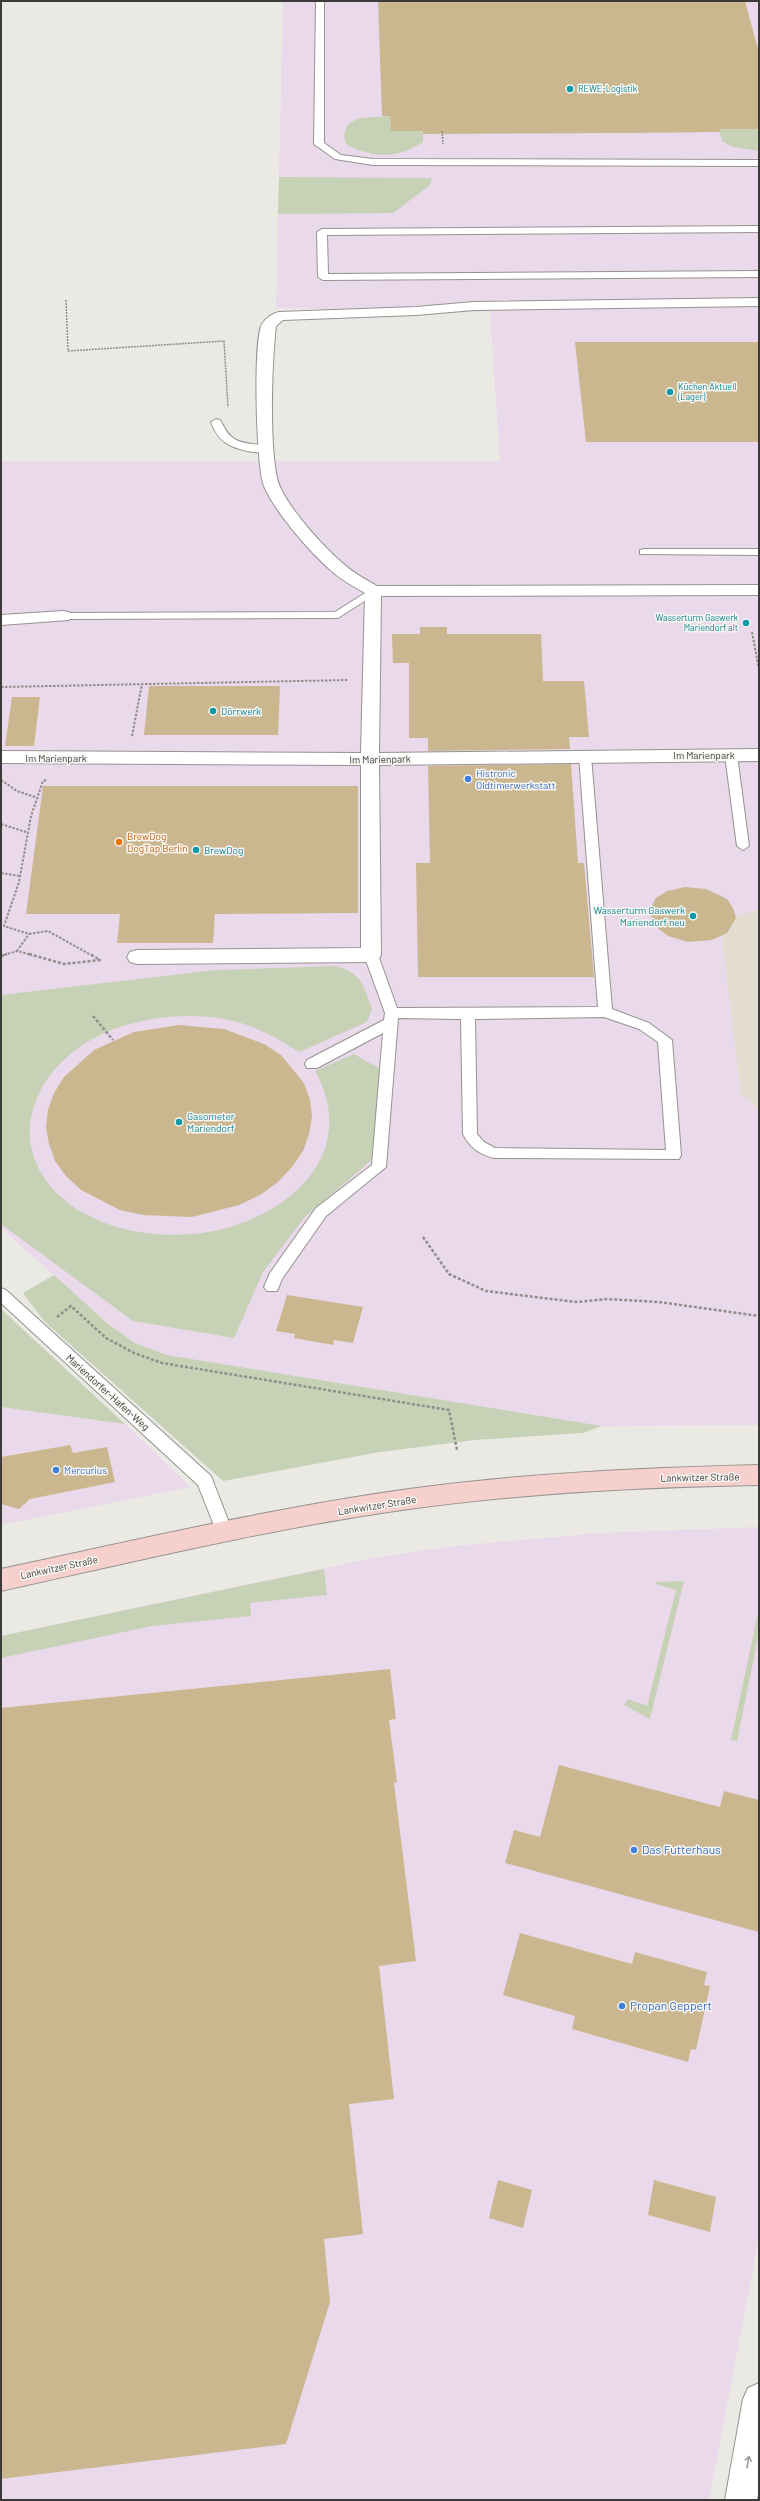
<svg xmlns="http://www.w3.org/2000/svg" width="760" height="2501" font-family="Barlow,sans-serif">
<rect width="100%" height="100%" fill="#ebe9e4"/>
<g fill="#e9d9eb">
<polygon points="283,1 759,1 759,909 720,922 741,1094 759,1110 759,1425 602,1426 167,1355 135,1343 107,1323 1,1228 1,461 500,461 490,312 276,308"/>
<polygon points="1,1407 125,1424 190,1487 1,1525"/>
<polygon points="759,1527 759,2237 709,2500 1,2500 1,1636 373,1558 455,1546 599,1533"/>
</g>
<polygon fill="#e2dcd1" points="759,909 759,1110 741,1094 720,922"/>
<g fill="#c6d1b6">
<path d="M390,116L391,131H423V142C400,159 370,158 346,144L344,135L348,124L359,118Z"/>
<polygon points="719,129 759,129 759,151 733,147 722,141"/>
<polygon points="279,177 432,178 430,185 393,213 278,214"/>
<path d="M335,966C362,973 363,984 372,1009L367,1022L299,1052C274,1036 248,1022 218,1018C156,1009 74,1029 42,1088C34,1103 28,1121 30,1138C33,1170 53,1195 80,1211C114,1231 153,1237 192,1234C275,1228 365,1160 315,1071L354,1054L382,1070L374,1158L304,1218L263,1272L234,1338L133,1321L1,1224V995L216,970Z"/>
<polygon points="54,1275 107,1323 135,1343 167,1355 602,1426 583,1433 474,1440 380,1452 223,1481 45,1322 23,1293"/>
<polygon points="1,1309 125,1424 1,1407"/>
<polygon points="324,1569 327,1595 250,1603 251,1616 152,1626 1,1658 1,1636"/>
<polygon points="684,1581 650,1719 624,1705 628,1699 647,1706 676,1590 656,1584 656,1582"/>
<polygon points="759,1608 759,1633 737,1741 731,1740"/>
</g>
<g fill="#cab78f">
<polygon points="378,1 745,1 759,53 759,129 719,129 720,132 625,133 423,134 423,131 391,131 390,116 382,116"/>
<polygon points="575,342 759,342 759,442 586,442"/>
<polygon points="420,627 447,627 447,634 541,634 543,681 584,681 589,737 569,737 570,749 428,751 428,738 409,738 409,663 393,663 392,634 420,634"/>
<polygon points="149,686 280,686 278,735 144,735"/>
<polygon points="12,697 40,697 34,746 5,746"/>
<polygon points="571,764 578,863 584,863 594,977 418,977 416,863 430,863 428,766"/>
<polygon points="43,786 358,786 358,913 215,914 213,943 117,943 120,914 26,914"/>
<polygon points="685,887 706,889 727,899 733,908 736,918 727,933 712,940 688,942 668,936 655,926 650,914 650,909 656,898 667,891"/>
<polygon points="179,1025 224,1029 264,1044 281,1055 304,1083 310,1100 312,1116 309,1134 303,1151 292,1167 278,1182 260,1195 239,1205 192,1217 143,1215 120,1210 81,1190 66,1176 55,1161 49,1144 46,1127 48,1110 54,1093 64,1077 94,1050 134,1032"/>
<polygon points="287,1295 363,1307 353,1343 334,1340 333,1345 294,1338 295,1334 276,1331"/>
<polygon points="70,1445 73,1453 107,1447 115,1482 30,1499 19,1509 1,1504 1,1457"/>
<polygon points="390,1669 396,1719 389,1720 397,1782 394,1783 416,1961 379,1966 394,2099 349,2104 363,2234 324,2239 330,2302 286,2444 1,2479 1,1708"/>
<polygon points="559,1765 720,1807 724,1791 759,1800 759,1932 505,1863 514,1830 540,1837"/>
<polygon points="520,1933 632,1964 635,1952 707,1972 704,1985 710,1986 696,2050 691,2049 688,2062 572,2029 575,2016 503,1995"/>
<polygon points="498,2180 532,2190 523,2228 489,2218"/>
<polygon points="654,2180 716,2197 710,2232 648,2215"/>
</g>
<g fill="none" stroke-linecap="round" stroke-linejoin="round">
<g stroke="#95938f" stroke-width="2">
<g id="lane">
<polygon points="316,1 324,1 324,143 341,155 373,159 759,160 759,166 373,165 335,159 314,144"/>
<polygon points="759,226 759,232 327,235 328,274 759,271 759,277 323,280 318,277 317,232 322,229"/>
<path d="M216,419L220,420C224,426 226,433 233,438C243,446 266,443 271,449C264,457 234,449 226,443C218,438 214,430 211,422Z"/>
<polygon points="644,549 759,549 759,555 640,554 640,550"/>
<polygon points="373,588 379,591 377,593 338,618 63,619 57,616 63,613 335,612"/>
<polygon points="731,751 737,755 749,846 743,850 737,846 725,755"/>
<path d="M585,752L591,756L612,1009L649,1023L672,1040L681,1155L679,1159L494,1158C479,1154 470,1148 463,1134L461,1019L398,1018L386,1167L326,1216L282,1279L277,1291H267L264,1287L270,1273L316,1208L372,1165L383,1033L317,1068H307L305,1064L307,1060L384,1020L385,1013L364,955L366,952H376L378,955L397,1008L598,1007L579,756ZM604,1017L639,1029L658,1042L666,1150L495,1148L484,1142L477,1134L475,1019Z"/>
<polygon points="1,1288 6,1290 211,1476 233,1533 231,1538 225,1540 219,1538 198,1485 1,1303"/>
</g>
</g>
<g stroke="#95938f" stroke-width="2">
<g id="street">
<path d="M759,298V306L474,310L416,315L283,320L276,326C272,360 268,458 280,487C291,511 325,549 346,566C355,574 367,580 377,586L759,585V595L381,596L379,753L759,749V761L379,765L381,955L378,960L371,962L137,964L130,962L127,957L130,952L137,950L361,948V765L1,763V751L361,753L365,593C355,587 343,581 334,573C313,556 274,511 264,486C256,467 253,340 262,324C266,318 273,313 279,312L416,307L474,302Z"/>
<polygon points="63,611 69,612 71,616 69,620 1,625 1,615"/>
<polygon points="759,2383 759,2488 757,2500 725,2500 743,2399 748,2388"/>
</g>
</g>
<g stroke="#95938f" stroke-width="2">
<path id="secondary" d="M759,1465V1485C642,1487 525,1493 409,1509C272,1528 136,1561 1,1591V1569C137,1540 272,1508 409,1489C525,1473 642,1468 759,1465Z"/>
</g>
<g stroke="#908e8b" stroke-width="1.5" stroke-dasharray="2 1" stroke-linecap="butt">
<polyline points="442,131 443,144"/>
<polyline points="66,300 68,351 224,341 228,407"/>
</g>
<g stroke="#908e8b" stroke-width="2" stroke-dasharray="2.5 1.5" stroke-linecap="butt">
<polyline points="752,632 759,670"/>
<polyline points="1,687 348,680"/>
<polyline points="132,736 142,684"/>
<polyline points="1,780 17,791 35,797"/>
<polyline points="46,780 43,781 31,816 19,882 4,926 29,934 48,931 91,955"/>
<polyline points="1,824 26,832"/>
<polyline points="1,873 20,876"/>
<polyline points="17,951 29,934"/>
<polyline points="4,955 17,951 32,955"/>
</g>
<g stroke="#908e8b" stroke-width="2.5" stroke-dasharray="3 2" stroke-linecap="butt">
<polyline points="29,954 64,964 100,960 90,954"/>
<polyline points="1,956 7,954"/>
<polyline points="93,1016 113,1040"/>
<polyline points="423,1237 449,1274 486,1291 576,1302 607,1299 659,1302 759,1316"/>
<polyline points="57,1317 71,1306 106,1338 134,1353 162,1363 449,1410 457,1450"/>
</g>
<use href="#lane" fill="#fff" fill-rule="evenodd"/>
<use href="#street" fill="#fff" fill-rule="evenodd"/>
<use href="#secondary" fill="#f6d0cc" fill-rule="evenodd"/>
</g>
<defs><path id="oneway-shaft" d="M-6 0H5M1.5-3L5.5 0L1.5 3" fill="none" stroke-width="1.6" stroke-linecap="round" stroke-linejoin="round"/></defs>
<use stroke="#9e9d9c" href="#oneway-shaft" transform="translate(748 2462) rotate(-80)"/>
<g fill="#0f9aa8" stroke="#f8f6f2" stroke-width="1.5">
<circle cx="570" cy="89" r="4"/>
<circle cx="670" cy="392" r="4"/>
<circle cx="746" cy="623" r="4"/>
<circle cx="213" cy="711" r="4"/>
<circle cx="196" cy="850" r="4"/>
<circle cx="693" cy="916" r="4"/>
<circle cx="179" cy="1122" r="4"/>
</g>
<g fill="#3f7fe0" stroke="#f8f6f2" stroke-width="1.5">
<circle cx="468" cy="779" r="4"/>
<circle cx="56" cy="1470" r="4"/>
<circle cx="634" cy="1850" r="4"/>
<circle cx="622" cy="2006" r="4"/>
</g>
<circle fill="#e8710a" stroke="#f8f6f2" stroke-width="1.5" cx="119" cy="842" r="4"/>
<g text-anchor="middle" stroke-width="3" stroke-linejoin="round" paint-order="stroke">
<g font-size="9" fill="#0d838f" stroke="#f8f6f2" text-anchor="start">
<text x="578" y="92">REWE-Logistik</text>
<text x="678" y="390">Küchen Aktuell<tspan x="678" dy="10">(Lager)</tspan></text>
<text x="738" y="621" text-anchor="end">Wasserturm Gaswerk<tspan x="738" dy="10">Mariendorf alt</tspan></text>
</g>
<g font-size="10" fill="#0d838f" stroke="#f8f6f2" text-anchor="start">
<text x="221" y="715">Dörrwerk</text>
<text x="204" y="854">BrewDog</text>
<text x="685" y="914" text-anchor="end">Wasserturm Gaswerk<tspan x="685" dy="12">Mariendorf neu</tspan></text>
<text x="187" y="1120">Gasometer<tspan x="187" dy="12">Mariendorf</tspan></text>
</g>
<g font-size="10" fill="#3c3b39" stroke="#f8f6f2">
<text x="704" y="759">Im Marienpark</text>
<text x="56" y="762">Im Marienpark</text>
<text transform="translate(380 759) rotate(-1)" y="4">Im Marienpark</text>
<text transform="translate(108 1392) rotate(42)" y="4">Mariendorfer-Hafen-Weg</text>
<text transform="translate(700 1477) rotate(-1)" y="4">Lankwitzer Straße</text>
<text transform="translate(377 1505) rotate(-9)" y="4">Lankwitzer Straße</text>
<text transform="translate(59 1567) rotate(-12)" y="4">Lankwitzer Straße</text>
</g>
<g font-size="10" fill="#366cbe" stroke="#f8f6f2" text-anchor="start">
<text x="476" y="777">Histronic<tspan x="476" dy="12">Oldtimerwerkstatt</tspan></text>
<text x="64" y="1474">Mercurius</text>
</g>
<g font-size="10" fill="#c56008" stroke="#f8f6f2" text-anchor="start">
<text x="127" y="840">BrewDog<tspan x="127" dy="12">DogTap Berlin</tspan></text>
</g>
<g font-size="12" fill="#366cbe" stroke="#f8f6f2" text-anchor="start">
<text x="642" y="1854">Das Futterhaus</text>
<text x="630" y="2010">Propan Geppert</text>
</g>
</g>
<rect width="760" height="2501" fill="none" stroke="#3c3b39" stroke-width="4"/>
</svg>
